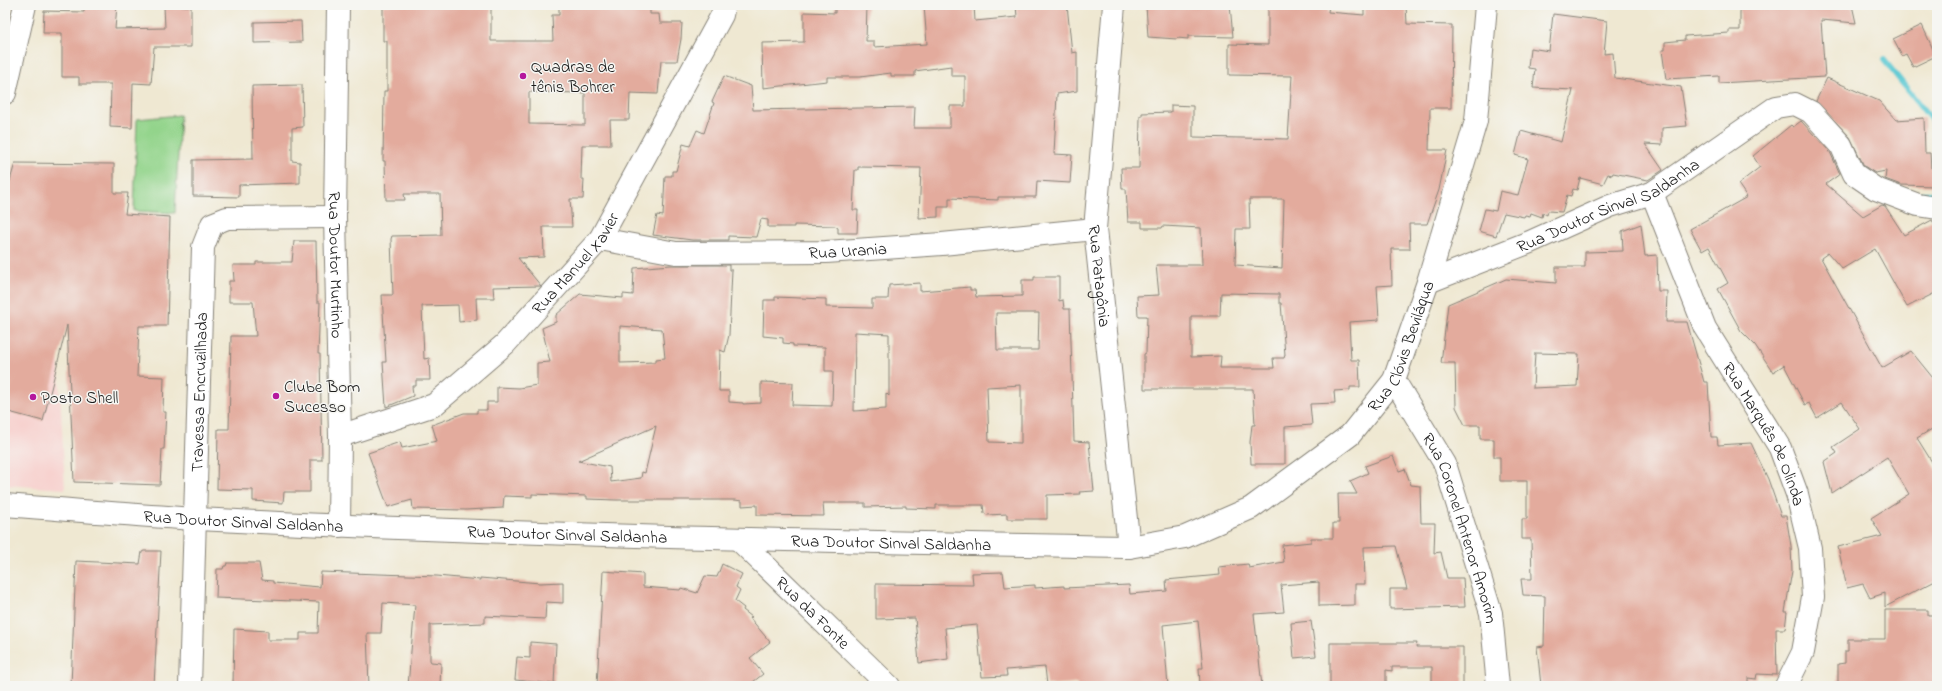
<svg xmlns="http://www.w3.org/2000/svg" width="1942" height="691" font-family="'Indie Flower',sans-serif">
<rect width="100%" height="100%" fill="#f6f6f2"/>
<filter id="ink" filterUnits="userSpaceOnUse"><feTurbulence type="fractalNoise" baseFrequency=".025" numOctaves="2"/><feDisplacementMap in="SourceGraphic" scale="8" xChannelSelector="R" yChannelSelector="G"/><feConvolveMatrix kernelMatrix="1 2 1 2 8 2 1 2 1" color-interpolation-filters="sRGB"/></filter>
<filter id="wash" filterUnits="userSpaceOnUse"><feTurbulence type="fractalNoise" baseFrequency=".012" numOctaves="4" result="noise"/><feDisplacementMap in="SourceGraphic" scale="16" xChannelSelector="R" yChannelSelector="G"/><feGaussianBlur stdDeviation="0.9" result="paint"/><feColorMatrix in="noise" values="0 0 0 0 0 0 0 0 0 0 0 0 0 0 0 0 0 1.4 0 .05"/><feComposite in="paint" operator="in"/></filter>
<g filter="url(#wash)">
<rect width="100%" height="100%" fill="#efe8d2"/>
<polygon fill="#f7d0cd" points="5,309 56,310 65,489 5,485"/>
<polygon fill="#93d48b" stroke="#587854" points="180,115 175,213 134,211 137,119"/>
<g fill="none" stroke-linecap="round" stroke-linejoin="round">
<g stroke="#5cc9d3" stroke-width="6">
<polyline points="1884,60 1934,123"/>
<polyline points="1923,194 1937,194"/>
</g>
</g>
<g id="blocks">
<g fill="#e3ab9d" fill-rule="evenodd">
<polygon points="84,5 117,5 115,29 165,28 164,6 191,6 191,47 154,47 151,84 133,83 132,128 110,127 111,84 79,84 79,77 62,77 62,33 43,33 44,11 84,12"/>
<path d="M383,5H491V41H553L552,15H559V5H650V14H659L660,23H682L681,39L677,61H661L658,94L630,93L629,120H610L611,145H582L581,179H584L583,199H570L572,227H543L544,257L518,258L541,286L493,287L494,298H476L477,320L459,322L458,305L422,306L424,359L429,358L430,380H416V386H412L413,396L386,407L383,362H386L382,295H393L391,239L392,236L441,235L440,194H404L405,200H386L385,161H383L384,91H387V41H383ZM529,92L585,93V125L529,124Z"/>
<polygon points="835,5 867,5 866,41 874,41 874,47 927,44 924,5 974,5 975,21 1017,17 1016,5 1067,5 1072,53 1077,52 1077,91 1057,94 1054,154 1072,155 1070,183 1037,181 1036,197 998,197 998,200 949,198 949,207 938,207 938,217 919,218 921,168 858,167 858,170 855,170 853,210 858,210 857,233 838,233 838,228 835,226 794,225 794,227 768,227 768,220 761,219 756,237 728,236 728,240 692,240 653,235 657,215 663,216 665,176 672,176 672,171 676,171 683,144 690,146 697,130 704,133 714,103 712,102 724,76 751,86 753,110 915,107 914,128 950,128 950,106 965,106 965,76 951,76 951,66 915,71 915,76 891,76 891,73 860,77 827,77 827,81 763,88 762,43 804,42 804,12 835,13"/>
<polygon points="1146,5 1230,5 1233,37 1188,36 1188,39 1177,38 1177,39 1148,37"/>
<path d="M1268,5H1329L1328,12L1364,15V5H1406L1407,24L1452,25L1451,108H1430L1429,150H1447L1439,190L1427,224H1409L1410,249H1391L1392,285L1377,286L1379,320L1349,322L1351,360H1359L1360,387H1350V390L1334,391L1335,403L1310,404L1312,425L1285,427V464H1251L1250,442L1252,425H1255L1253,389H1144V354L1146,353L1147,316H1138L1137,296L1159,295L1156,265H1202L1201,228L1163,226L1162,228H1142V222H1128L1126,189H1122L1121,168H1139L1140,116H1142V113L1171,112V105L1193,106V137L1288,139L1292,76L1229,75V44L1268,45ZM1249,199H1284L1282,268L1235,265L1236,229H1250ZM1221,293L1279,294V303H1281L1285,355L1284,358H1273L1274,368H1220L1221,356L1191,357V316H1220Z"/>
<polygon points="1740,5 1852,5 1856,23 1821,20 1825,77 1719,83 1719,76 1666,79 1662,50 1665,50 1665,42 1685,40 1685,36 1729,33 1729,30 1740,30"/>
<polygon points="1553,14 1607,21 1604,54 1613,53 1615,78 1681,87 1687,126 1662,128 1662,145 1645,144 1663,170 1648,180 1613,173 1612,175 1608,174 1603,184 1580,178 1577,190 1573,189 1571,196 1567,195 1562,212 1548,211 1547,215 1543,213 1542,217 1531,213 1530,216 1525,215 1524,217 1504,213 1496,236 1479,231 1485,209 1496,211 1500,191 1518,195 1528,159 1515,155 1521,131 1561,142 1573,90 1533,88 1535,69 1528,68 1530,48 1549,51"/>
<polygon points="301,21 302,42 254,43 254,22"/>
<polygon points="1922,25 1936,56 1913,67 1906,54 1902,56 1893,39"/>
<polygon points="1827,78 1879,101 1896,120 1924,118 1925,153 1930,153 1931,168 1935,168 1935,186 1901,185 1885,179 1886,171 1875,173 1864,166 1850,137 1816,101"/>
<polygon points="302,85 303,127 292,128 292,161 300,162 300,183 239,185 239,197 193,196 193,160 253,159 252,86"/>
<polygon points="1801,121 1830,152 1840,174 1826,184 1863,216 1882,205 1885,206 1904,235 1932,220 1937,229 1937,292 1907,307 1875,249 1842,269 1828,253 1821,258 1882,368 1911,351 1937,383 1937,426 1917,438 1937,470 1937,580 1885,607 1885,593 1870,598 1863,584 1847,588 1838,547 1882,536 1871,518 1909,494 1887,457 1832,493 1824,462 1837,453 1833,447 1860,429 1842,402 1817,418 1809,403 1805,405 1784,365 1773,372 1755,345 1741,331 1718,289 1728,283 1709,247 1702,251 1690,229 1747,197 1738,184 1760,167 1753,156 1791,125 1793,127"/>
<polygon points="15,163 114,164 114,193 128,193 125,214 170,217 167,326 139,326 137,376 164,377 163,412 166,412 164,449 162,449 160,485 74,482 67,325 43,421 5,411 5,198"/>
<path d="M1641,224L1645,256L1657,255L1658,291H1667L1666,322H1687L1704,382H1708L1711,437H1717L1718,445L1751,443L1768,479L1781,516H1786L1791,546L1792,571L1785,612H1787L1785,629H1776L1777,675L1757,674L1756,679L1748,678V686H1541L1537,647L1544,646L1545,596L1523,595L1521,579H1532L1531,539H1522V519H1527V481H1500V457H1494V439H1480V425H1465L1456,407L1455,363H1441L1448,304L1506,279L1556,283V267H1585V252L1623,251L1622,231ZM1535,353L1579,354L1577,386L1533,388Z"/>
<polygon points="294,241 316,241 317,302 320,302 318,354 320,354 322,460 310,460 310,492 284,492 283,503 253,501 253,490 217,489 218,429 229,429 231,336 256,336 253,302 229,302 229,281 234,281 233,265 256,265 256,262 292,262"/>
<path d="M671,265H729V270H732L729,335L725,352L720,350L719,391H729V402L743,403V404L761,403V382L793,383L792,405L832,406L833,371H825V347L793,346V344L783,343V338L763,336L764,300H775V297L826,299V307L872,308V299H888L889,285L920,283V291L970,287V290H975L976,297L1022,296V280H1034V277H1059V301L1063,300L1064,309H1070L1074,441L1089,442L1094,491L1079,492L1080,494L1047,495V519H1007V514L987,515L984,513L983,505H936V509L906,508V506L865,507V503H823L824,516L757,515V505L742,506V501L735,500H616L587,499V496L532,494V497L504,496L503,508L466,510L413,509L412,500L388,507L368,453L400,442L402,448L437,441L432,425L464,413H477V410H487V402H497V387L519,388L537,385V363L550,362L542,328L556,322V315L580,294L623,298V294L633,295L634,268ZM996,313H1039L1038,350H997ZM620,326L662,329L665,358L656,359V362L620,363ZM855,332L889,334V396L886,393V409L854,411ZM1021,385V443L989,442L987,387ZM656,426L645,473L642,472L641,478L611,482L610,467L578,461Z"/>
<polygon points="1393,456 1399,471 1405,469 1411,485 1420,486 1421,523 1435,523 1434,553 1441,552 1447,578 1463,578 1465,607 1390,609 1390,589 1407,589 1396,546 1364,547 1365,584 1355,584 1355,605 1319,606 1319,582 1281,585 1284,612 1254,614 1262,686 1200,686 1199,668 1203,668 1198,621 1163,625 1168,686 1077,686 1077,683 1047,685 1045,667 1006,670 1007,676 982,677 977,625 945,628 948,659 919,663 915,618 876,619 876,584 973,585 972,573 1003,572 1005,587 1035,585 1035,588 1064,586 1064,588 1129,585 1130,594 1167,591 1166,580 1220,575 1219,567 1248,564 1249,568 1284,562 1282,545 1311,542 1311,538 1333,538 1333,523 1339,523 1338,494 1357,494 1350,481 1368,473 1365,466"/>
<polygon points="144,551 161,551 154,686 71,686 76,561 140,564 142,552"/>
<polygon points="227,563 259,563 262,580 273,581 273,583 320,587 321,572 437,576 480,580 480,578 540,583 563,582 563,603 546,602 545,619 485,616 485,623 430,625 430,660 431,662 441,663 440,686 408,686 415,605 383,603 381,633 367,633 369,686 233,686 234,629 268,631 268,640 300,640 300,633 318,633 319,602 216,598 217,569 223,569 224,566 226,566"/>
<polygon points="722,564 742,574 736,587 740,590 735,601 744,608 743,610 752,617 750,618 770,642 750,658 763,674 748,686 597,686 603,571 643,574 643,587 680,590 681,588 697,593 705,576 717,577"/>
<polygon points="1885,610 1928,610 1928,615 1937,615 1937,686 1838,686 1838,664 1845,663 1845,651 1848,651 1848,639 1885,639"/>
<polygon points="1311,621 1316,656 1294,658 1291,623"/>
<polygon points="530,642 556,644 554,684 515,680 517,657 530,658"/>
<polygon points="1330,643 1417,643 1416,647 1463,647 1463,686 1432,686 1432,667 1392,667 1392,671 1386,670 1386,686 1330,686"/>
</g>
</g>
</g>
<g filter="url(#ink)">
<use href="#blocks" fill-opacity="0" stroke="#868277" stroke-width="1"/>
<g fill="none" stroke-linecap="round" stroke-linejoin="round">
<g stroke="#868277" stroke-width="24">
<g id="minor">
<path id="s1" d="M338,5L335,217L340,436L339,526"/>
<path id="s2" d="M1114,5L1095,229L1129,547"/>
<path id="s3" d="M1652,193L1705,328L1780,448L1797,494L1810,548L1813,597L1803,652L1786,686"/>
<path id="s4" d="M600,239L676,253L826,252L942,244L1095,229"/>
<path id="s5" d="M1428,282L1530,242L1610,206L1652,193L1776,107L1795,104L1811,112L1841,145L1854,174L1876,189L1918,205L1937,208"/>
<path id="s6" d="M1394,380L1445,464L1491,613L1498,686"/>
<path id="s7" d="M340,436L434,405L505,344L600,239L722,15L724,5"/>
<path id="s8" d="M5,505C69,510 133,515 197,519C507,535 819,541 1129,547L1185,537L1251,508L1350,435L1394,380L1428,282L1476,121L1486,5"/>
<path id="s9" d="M738,539L889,686"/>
<path id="s10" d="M190,686L203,247L212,224L227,218L335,217"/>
</g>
</g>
<g stroke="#868277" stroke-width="24">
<polyline id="major" points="5,93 25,5"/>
</g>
<use href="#minor" stroke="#fff" stroke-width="22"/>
<use href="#major" stroke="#fff" stroke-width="22"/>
</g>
</g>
<g fill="#b5179e" stroke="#f6f6f2" stroke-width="1.5">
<circle cx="523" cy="76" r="4"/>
<circle cx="276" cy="396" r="4"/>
<circle cx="33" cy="397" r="4"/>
</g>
<g text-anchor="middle" stroke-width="3" stroke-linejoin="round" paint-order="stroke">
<g font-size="17" fill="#1c1c1c" stroke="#f6f6f2" text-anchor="start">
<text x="531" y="72">Quadras de<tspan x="531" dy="20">tênis Bohrer</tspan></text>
<text x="284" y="392">Clube Bom<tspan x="284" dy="20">Sucesso</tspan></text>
<text x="41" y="403">Posto Shell</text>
</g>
<g font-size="17" fill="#1c1c1c" stroke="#f6f6f2">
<text dy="6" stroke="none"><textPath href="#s5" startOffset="196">Rua Doutor Sinval Saldanha</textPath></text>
<text dy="6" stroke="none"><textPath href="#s4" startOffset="249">Rua Urania</textPath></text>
<text dy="6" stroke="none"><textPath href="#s7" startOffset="300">Rua Manuel Xavier</textPath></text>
<text dy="6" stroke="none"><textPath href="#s1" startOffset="260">Rua Doutor Murtinho</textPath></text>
<text dy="6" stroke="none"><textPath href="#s2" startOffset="272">Rua Patagônia</textPath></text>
<text dy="6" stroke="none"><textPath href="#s8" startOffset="1481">Rua Clóvis Beviláqua</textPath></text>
<text dy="6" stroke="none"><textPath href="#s10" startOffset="294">Travessa Encruzilhada</textPath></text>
<text dy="6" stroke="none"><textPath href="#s3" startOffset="267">Rua Marquês de Olinda</textPath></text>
<text dy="6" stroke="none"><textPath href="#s8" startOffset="239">Rua Doutor Sinval Saldanha</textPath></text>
<text dy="6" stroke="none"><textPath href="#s6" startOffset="164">Rua Coronel Antenor Amorim</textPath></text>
<text dy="6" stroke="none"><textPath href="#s8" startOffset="563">Rua Doutor Sinval Saldanha</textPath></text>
<text dy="6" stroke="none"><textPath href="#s8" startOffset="887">Rua Doutor Sinval Saldanha</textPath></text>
<text dy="6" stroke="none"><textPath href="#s9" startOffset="105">Rua da Fonte</textPath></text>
</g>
</g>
<rect width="1942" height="691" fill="none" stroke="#f6f6f2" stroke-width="20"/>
</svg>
